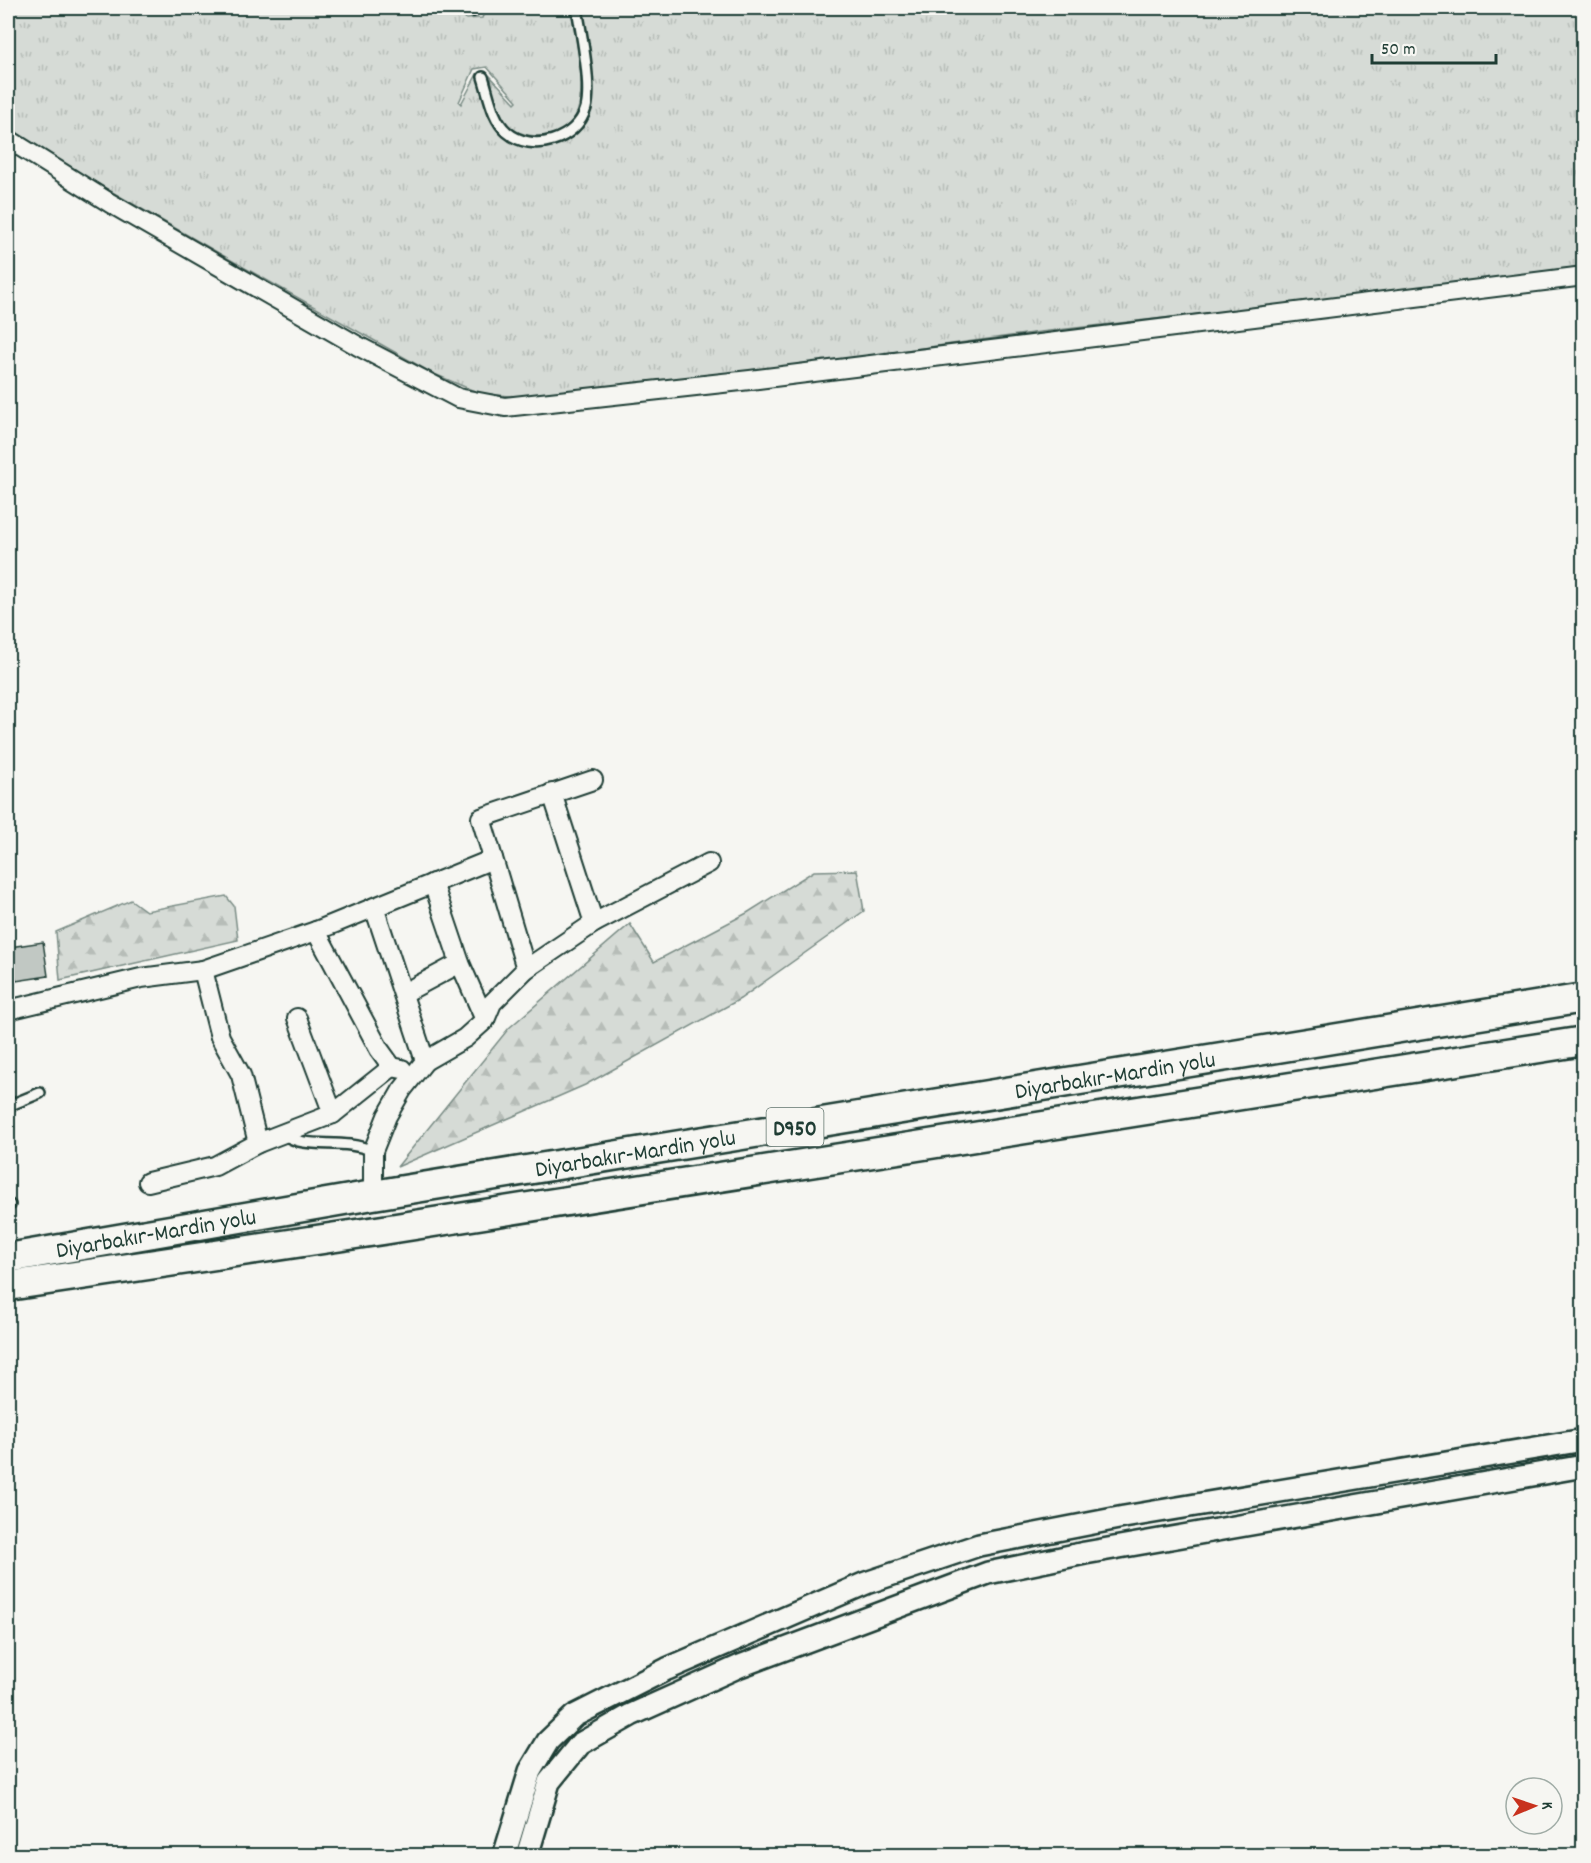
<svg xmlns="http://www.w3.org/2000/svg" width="1591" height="1863" font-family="Dekko,sans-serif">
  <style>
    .grass { fill: url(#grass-tufts); stroke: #7a8c85; stroke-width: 1.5 }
    .forest { fill: url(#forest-firs); stroke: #7a8c85; stroke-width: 1.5 }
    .building { fill: #c1c8c3; stroke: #1f3d34; stroke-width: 1.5 }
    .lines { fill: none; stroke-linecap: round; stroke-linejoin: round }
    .service-casing { stroke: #1f3d34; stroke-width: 14 }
    .minor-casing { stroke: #1f3d34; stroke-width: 22 }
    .tertiary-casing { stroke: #1f3d34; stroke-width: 26 }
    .trunk-casing { stroke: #1f3d34; stroke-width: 33 }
    .service { stroke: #f6f6f2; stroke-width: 9 }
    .minor { stroke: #f6f6f2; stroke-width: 18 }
    .tertiary { stroke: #f6f6f2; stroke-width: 21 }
    .trunk { stroke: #f6f6f2; stroke-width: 28 }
    .labels { text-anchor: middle; stroke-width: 4.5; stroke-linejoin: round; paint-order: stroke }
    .shield { fill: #f6f6f2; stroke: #60746d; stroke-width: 1.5 }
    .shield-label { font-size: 22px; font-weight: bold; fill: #1f3d34 }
    .street-label { font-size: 24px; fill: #1f3d34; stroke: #f6f6f2 }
  </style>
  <defs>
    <pattern id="grass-tufts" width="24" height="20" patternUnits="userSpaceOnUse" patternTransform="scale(1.5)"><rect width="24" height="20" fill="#d6dbd6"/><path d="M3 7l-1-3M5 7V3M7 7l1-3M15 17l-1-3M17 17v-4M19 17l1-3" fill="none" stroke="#b7bdb8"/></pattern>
    <pattern id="forest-firs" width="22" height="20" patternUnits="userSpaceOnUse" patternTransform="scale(1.5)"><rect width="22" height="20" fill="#d6dbd6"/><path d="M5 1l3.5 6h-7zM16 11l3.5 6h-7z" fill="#b7bdb8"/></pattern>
  </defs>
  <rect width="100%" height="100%" fill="#f6f6f2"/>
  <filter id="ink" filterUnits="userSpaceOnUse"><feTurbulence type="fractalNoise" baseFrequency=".0167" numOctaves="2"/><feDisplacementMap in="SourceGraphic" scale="12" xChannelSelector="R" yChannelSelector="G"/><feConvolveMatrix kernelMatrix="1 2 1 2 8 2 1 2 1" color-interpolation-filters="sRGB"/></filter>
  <g filter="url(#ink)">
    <path class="grass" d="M8,8h451l7,11 16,-1 4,-10h85c4,28 18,83 4,109 -13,25 -56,24 -72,4 -10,-13 -10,-30 -12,-44l24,26 2,-2 -30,-34 -13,2 -15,33 2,2 16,-30 12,43 9,12 45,17 17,-3 16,-10 11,-18 1,-62 -5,-45h1000v258l-242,32 -301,34 -353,48 -167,17 -41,-4 -47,-20 -210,-118 -183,-105 -31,-24z"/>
    <g class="forest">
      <path d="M857,870l7,41 -124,88 -155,86 -188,82 112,-139 121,-104 24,38 93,-49 67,-42z"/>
      <path d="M226,896l8,10 4,34 -178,40 -4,-48 75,-32 15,11z"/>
    </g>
    <path class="building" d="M43,942l5,34 -32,5 -6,-34z"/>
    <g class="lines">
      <defs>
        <g id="service">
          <path d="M472,8l1,3"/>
          <path d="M483,77c6,18 9,42 24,55 25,22 70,8 79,-24 6,-23 -5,-75 -9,-100"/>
          <path d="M8,1106l32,-13"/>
          <path d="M283,1134c24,17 59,3 90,17"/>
          <path d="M8,1204l2,1"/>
        </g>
        <g id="minor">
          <path d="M8,139l102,64 248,143 100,52 47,9 245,-27 834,-104"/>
          <path d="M552,793l42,130"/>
          <path d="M433,883l27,80 25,57"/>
          <path d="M374,907l51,154"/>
          <path d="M316,931l63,118 13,18 10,2"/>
          <path d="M526,969l-45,-151 112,-38"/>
          <path d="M203,970l17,67 21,38 17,68"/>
          <path d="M404,993l56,-30"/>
          <path d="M8,1010l133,-32 62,-8 113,-39 177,-72"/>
          <path d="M297,1018l36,96"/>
          <path d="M148,1182l67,-16 43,-23 75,-29 59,-47"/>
          <path d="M373,1195v-44l14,-35 15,-26 23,-29 40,-23 20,-18 7,-17 34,-34 68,-46 115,-60"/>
        </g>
        <g id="tertiary">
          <path d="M504,1856l26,-85 18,-30 26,-25 93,-47 199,-86 113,-38 145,-28 460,-77"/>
          <path d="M527,1856l22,-74 31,-38 51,-29 109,-49 248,-93 97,-20 499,-87"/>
        </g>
        <g id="trunk">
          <path id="s1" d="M8,1258l365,-63 1211,-197"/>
          <path d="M8,1286l375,-56 1201,-189"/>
        </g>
      </defs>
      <use href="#service" class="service-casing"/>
      <use href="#minor" class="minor-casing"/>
      <use href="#tertiary" class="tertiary-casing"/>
      <use href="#trunk" class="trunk-casing"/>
      <use href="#service" class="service"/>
      <use href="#minor" class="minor"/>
      <use href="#tertiary" class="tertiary"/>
      <use href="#trunk" class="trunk"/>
    </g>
  </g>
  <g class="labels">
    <rect class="shield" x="766.5" y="1108" width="57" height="38" rx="4.5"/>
    <g class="shield-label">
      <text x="795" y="1135">D950</text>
    </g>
    <g class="street-label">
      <text dy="8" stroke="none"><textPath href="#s1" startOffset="1122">Diyarbakır-Mardin yolu</textPath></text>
      <text dy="8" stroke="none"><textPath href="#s1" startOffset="636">Diyarbakır-Mardin yolu</textPath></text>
      <text dy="8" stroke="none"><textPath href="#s1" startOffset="150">Diyarbakır-Mardin yolu</textPath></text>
    </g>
  </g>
  <rect width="1591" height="1863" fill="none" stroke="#f6f6f2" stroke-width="30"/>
  <rect x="15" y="15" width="1561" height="1833" fill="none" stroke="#1f3d34" stroke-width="2" filter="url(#ink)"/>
  <g transform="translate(1534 1806) rotate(88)"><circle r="28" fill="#f6f6f2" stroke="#a0aca6" stroke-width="1.5"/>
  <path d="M0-4.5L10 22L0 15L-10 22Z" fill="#c8321e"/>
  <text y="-9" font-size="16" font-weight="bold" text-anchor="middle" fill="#1f3d34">K</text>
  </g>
  <path d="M1372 54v9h124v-9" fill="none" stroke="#1f3d34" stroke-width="3"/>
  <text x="1381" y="54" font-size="18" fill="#1f3d34" stroke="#f6f6f2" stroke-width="4.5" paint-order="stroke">50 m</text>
</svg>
